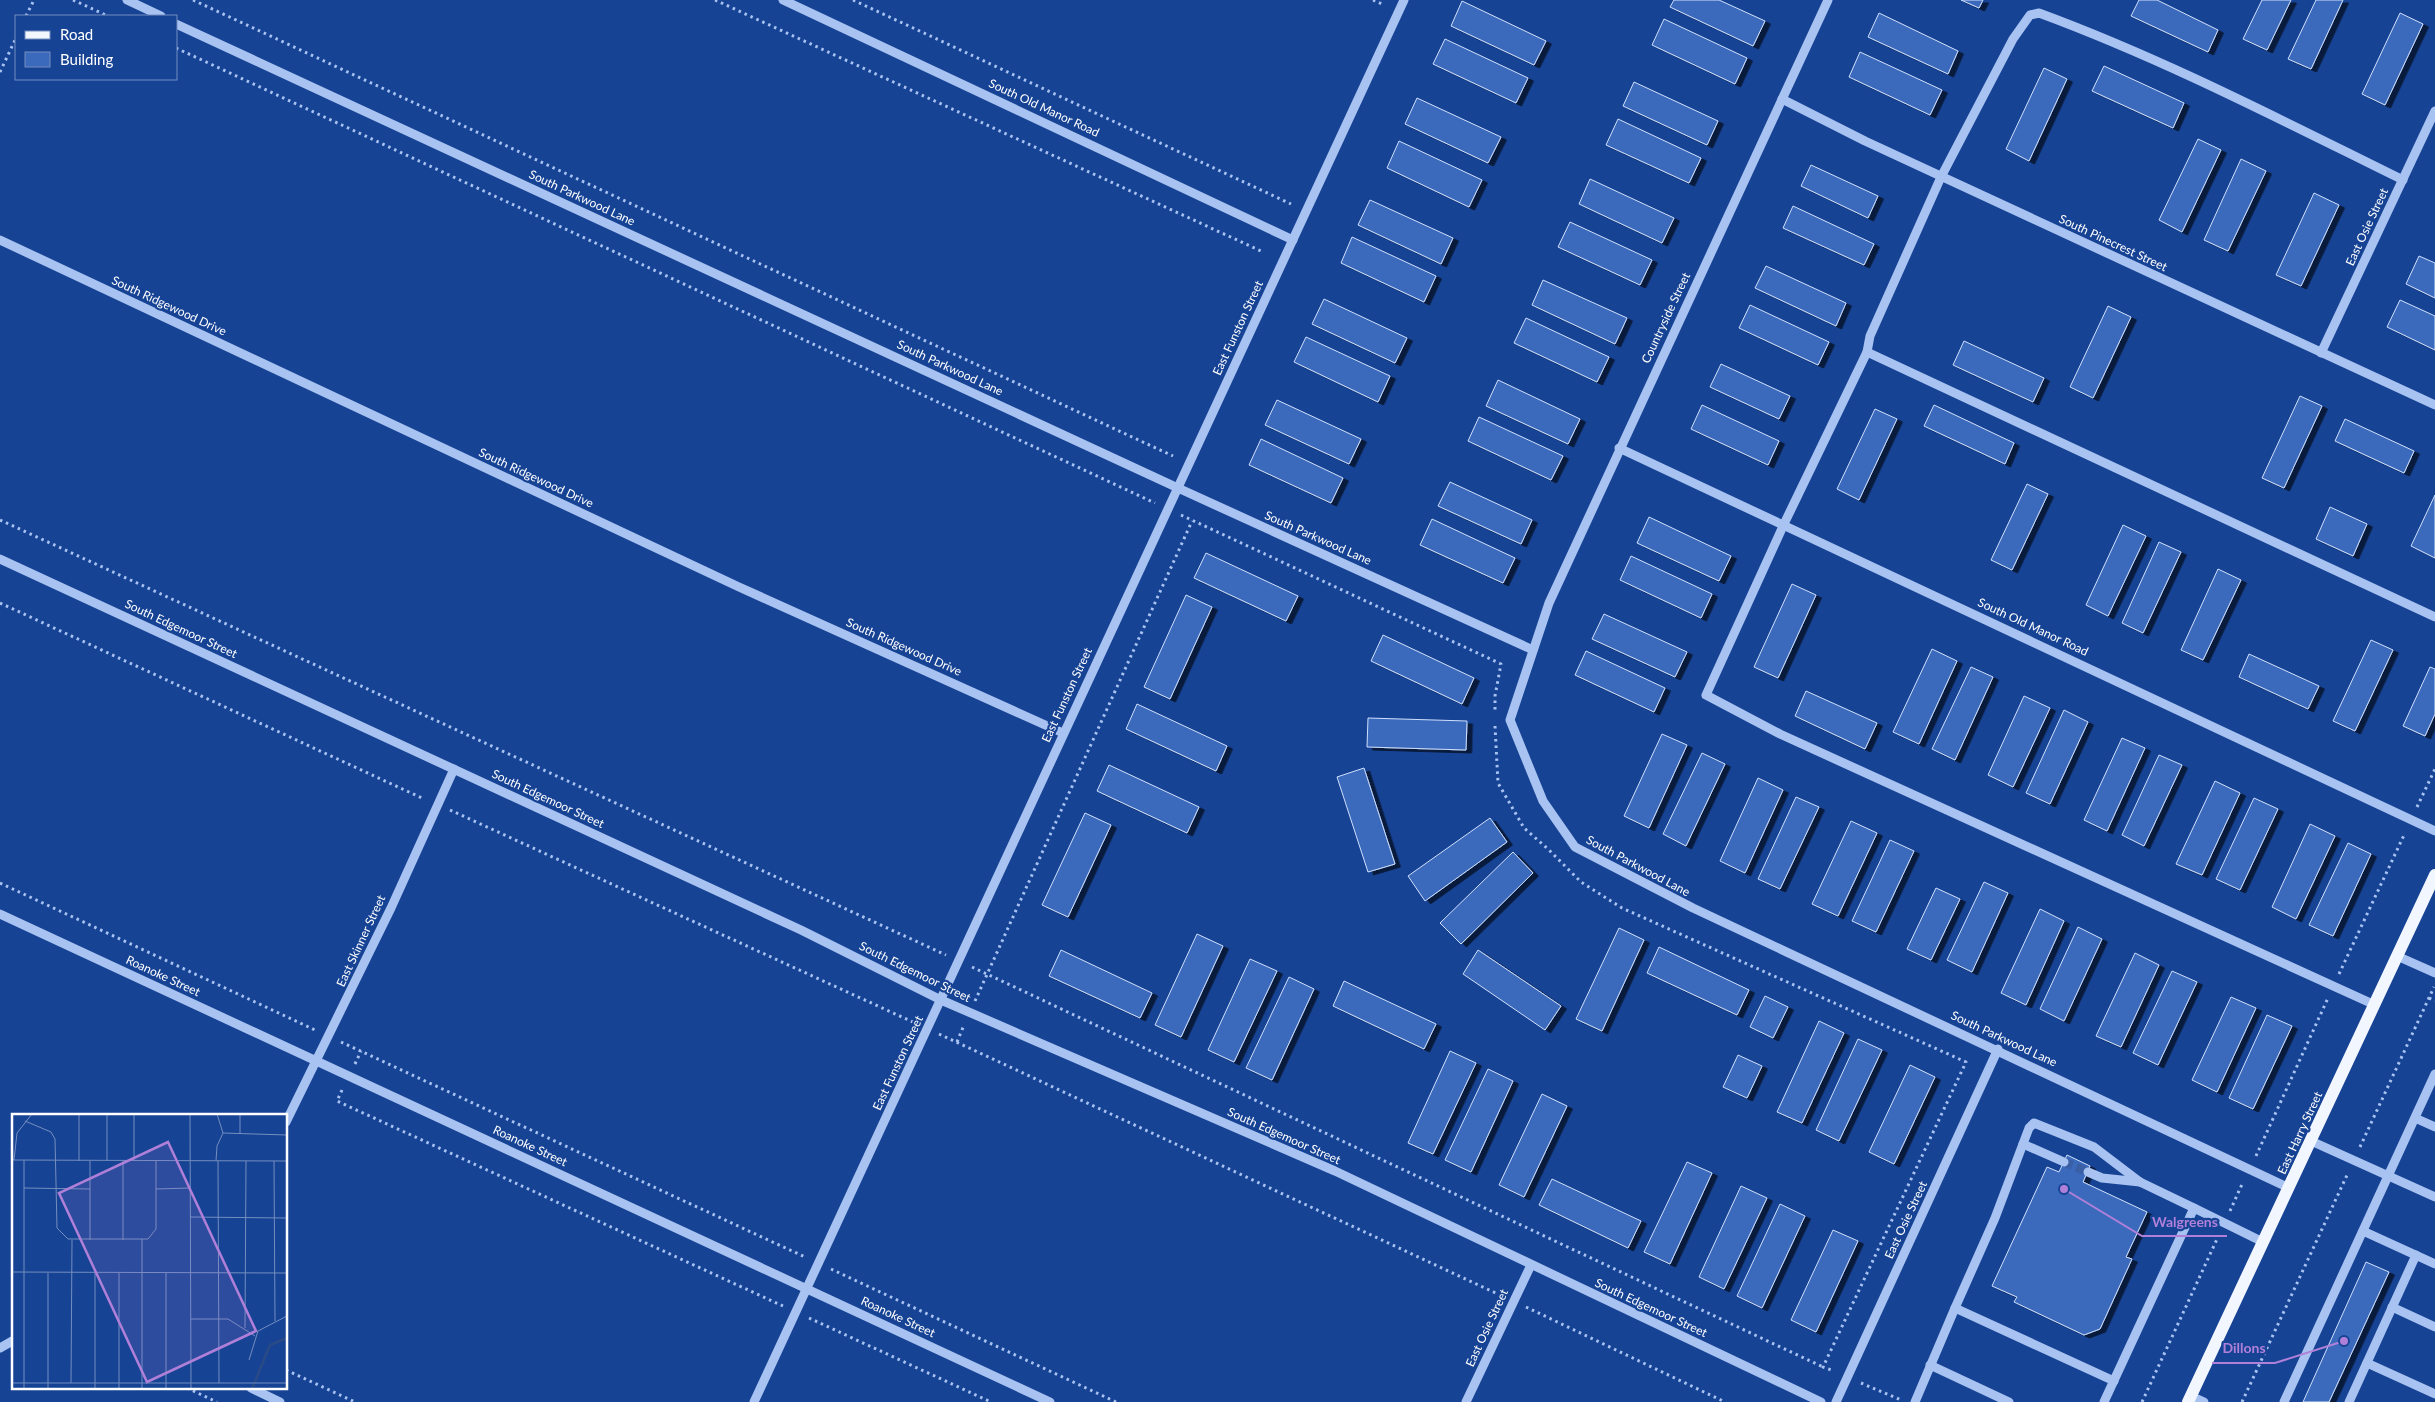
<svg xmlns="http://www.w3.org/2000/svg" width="2435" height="1402" font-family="Lato,sans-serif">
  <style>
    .building { fill: #3b6abc; stroke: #cfdffc; filter: url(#shadow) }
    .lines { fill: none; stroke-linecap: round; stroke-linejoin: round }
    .minor-tunnel { stroke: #3a5fa5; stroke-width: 9; stroke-dasharray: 9 4.5; stroke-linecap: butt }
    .path { stroke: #a8c3f1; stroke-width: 3; stroke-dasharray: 2.5 4; stroke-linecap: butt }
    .minor { stroke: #a8c3f1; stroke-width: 9 }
    .major { stroke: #f2f6ff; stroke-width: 12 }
    .labels { text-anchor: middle; stroke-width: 4.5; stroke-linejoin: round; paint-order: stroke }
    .street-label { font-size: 12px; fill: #fff; stroke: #174395 }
    .inset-river { fill: none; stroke: #294a87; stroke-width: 2.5 }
    .inset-road { fill: none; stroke: #748ebf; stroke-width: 1 }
    .view { fill: #b080d9; fill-opacity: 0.15; stroke: #b080d9; stroke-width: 2.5 }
    .inset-edge { fill: none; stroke: #fff; stroke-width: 2.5 }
    .leader { fill: none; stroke: #b080d9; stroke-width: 2 }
    .callout-dot { fill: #b080d9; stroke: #174395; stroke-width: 2 }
    .callout-label { font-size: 14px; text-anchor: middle; font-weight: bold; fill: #b080d9; stroke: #174395; stroke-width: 4.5; stroke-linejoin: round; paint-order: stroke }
  </style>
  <defs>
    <filter id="shadow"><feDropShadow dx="5.5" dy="3" stdDeviation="0" flood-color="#0009"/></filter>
  </defs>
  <rect width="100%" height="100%" fill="#174395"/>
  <g class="building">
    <path d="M1674,0h45l46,21 -12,25 -83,-39z"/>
    <path d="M1961,0h22l-4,8z"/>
    <path d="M2139,0h18l61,30 -10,22 -77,-36z"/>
    <path d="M2262,0h29l-24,50 -24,-11z"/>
    <path d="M2316,0h27l-32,69 -23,-10z"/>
    <path d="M1462,1l84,40 -12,24 -83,-39z"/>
    <path d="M1879,13l79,38 -10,23 -80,-37z"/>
    <path d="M2400,13l23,11 -38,81 -23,-11z"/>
    <path d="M1664,19l83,39 -12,26 -83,-39z"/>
    <path d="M1445,39l83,39 -12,25 -83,-39z"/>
    <path d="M1860,52l82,38 -12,25 -81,-38z"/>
    <path d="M2104,66l80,37 -11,25 -81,-37z"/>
    <path d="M2044,68l23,11 -38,82 -23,-12z"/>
    <path d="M1634,82l84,39 -11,24 -84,-39z"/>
    <path d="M1417,98l84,39 -13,26 -83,-39z"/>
    <path d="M1618,119l83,39 -12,25 -83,-38z"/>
    <path d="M2198,139l23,11 -39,82 -23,-12z"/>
    <path d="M1399,141l83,39 -13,27 -82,-39z"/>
    <path d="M2241,159l25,12 -38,80 -24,-11z"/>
    <path d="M1811,165l67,31 -10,22 -67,-32z"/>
    <path d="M1590,179l84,39 -12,25 -83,-39z"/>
    <path d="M2314,193l25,12 -38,81 -25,-11z"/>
    <path d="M1370,200l83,38 -12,26 -83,-39z"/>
    <path d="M1793,206l81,38 -10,21 -81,-37z"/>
    <path d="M1570,222l82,38 -12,25 -82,-38z"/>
    <path d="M1352,237l84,39 -12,26 -83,-39z"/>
    <path d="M2419,256l16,7v35l-29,-14z"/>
    <path d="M1766,266l80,37 -10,23 -81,-38z"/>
    <path d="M1543,280l84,38 -12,26 -83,-39z"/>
    <path d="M1324,299l83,39 -12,25 -83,-39z"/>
    <path d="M2400,300l35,16v34l-48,-23z"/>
    <path d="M1750,305l79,37 -11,23 -79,-37z"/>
    <path d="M2108,306l23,11 -38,81 -23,-11z"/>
    <path d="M1526,318l83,39 -12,25 -83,-39z"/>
    <path d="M1306,337l84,39 -12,26 -84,-40z"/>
    <path d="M1964,341l80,37 -11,24 -80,-37z"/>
    <path d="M1721,364l69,32 -11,23 -69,-32z"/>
    <path d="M1498,380l82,39 -12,25 -82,-38z"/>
    <path d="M2300,396l22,10 -38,82 -22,-10z"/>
    <path d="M1277,400l84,39 -12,25 -84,-39z"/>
    <path d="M1702,405l77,36 -11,24 -77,-36z"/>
    <path d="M1934,405l80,38 -9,21 -81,-38z"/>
    <path d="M1875,409l22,10 -38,81 -22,-11z"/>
    <path d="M1479,417l84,39 -12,24 -83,-39z"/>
    <path d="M2345,419l69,32 -10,22 -69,-32z"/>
    <path d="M1261,439l82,39 -12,25 -82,-38z"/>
    <path d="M1450,482l82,38 -11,24 -83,-38z"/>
    <path d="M2027,484l21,10 -36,76 -21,-10z"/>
    <path d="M2435,495v63l-24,-12z"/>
    <path d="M2330,507l37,17 -14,32 -37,-17z"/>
    <path d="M1649,517l82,39 -12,25 -82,-38z"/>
    <path d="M1432,519l83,39 -12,25 -83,-38z"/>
    <path d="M2123,525l23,11 -38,80 -22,-11z"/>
    <path d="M2159,542l22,10 -38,81 -21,-10z"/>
    <path d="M1206,553l92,43 -12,25 -92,-43z"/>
    <path d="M1631,556l81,38 -11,24 -81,-38z"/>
    <path d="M2218,569l23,11 -38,80 -22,-10z"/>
    <path d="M1792,584l24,11 -38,83 -24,-11z"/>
    <path d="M1186,595l26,12 -42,92 -26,-12z"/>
    <path d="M1604,614l83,38 -12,25 -83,-38z"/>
    <path d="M1383,635l91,43 -12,26 -91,-43z"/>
    <path d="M2371,640l22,10 -38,81 -22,-10z"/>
    <path d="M1932,649l25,12 -38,83 -26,-12z"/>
    <path d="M1586,651l79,37 -11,24 -79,-37z"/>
    <path d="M2249,654l70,32 -11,23 -69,-32z"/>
    <path d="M1971,667l22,10 -38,83 -23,-11z"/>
    <path d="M2430,667l5,2v45l-10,22 -22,-10z"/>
    <path d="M1806,691l71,32 -12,26 -70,-33z"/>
    <path d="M2024,696l26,12 -37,79 -25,-12z"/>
    <path d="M1137,704l90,42 -11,25 -90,-42z"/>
    <path d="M2064,710l24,12 -38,82 -24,-11z"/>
    <path d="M1368,718l99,3 -1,29 -99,-3z"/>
    <path d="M1662,734l25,11 -38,83 -25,-12z"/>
    <path d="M2122,738l23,10 -38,83 -23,-11z"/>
    <path d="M1702,753l23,11 -39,82 -23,-12z"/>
    <path d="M2159,755l23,10 -38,81 -22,-11z"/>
    <path d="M1109,765l90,42 -12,26 -90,-42z"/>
    <path d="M1364,768l31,96 -27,8 -31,-95z"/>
    <path d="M1758,778l25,12 -38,83 -25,-12z"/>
    <path d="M2215,781l25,12 -38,82 -26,-11z"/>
    <path d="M1796,797l23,10 -39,82 -22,-10z"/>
    <path d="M2254,798l24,11 -38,81 -24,-11z"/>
    <path d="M1085,813l26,12 -43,92 -26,-12z"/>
    <path d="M1490,818l17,24 -82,59 -17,-25z"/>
    <path d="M1851,821l26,12 -39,83 -26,-12z"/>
    <path d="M2310,824l25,12 -39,83 -24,-12z"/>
    <path d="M1890,840l24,11 -38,81 -24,-11z"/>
    <path d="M2348,843l23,11 -38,82 -24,-11z"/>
    <path d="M1513,852l20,21 -72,71 -21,-21z"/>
    <path d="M1984,882l24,11 -36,79 -25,-12z"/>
    <path d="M1936,888l24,11 -29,61 -24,-11z"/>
    <path d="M2040,909l24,12 -38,84 -25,-12z"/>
    <path d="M2078,927l24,12 -38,82 -24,-12z"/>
    <path d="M1619,928l25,12 -42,91 -26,-12z"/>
    <path d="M1197,934l26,12 -42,91 -26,-12z"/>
    <path d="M1659,947l90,43 -12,25 -90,-42z"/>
    <path d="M1061,950l91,43 -12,25 -91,-42z"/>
    <path d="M1478,950l83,56 -16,24 -82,-56z"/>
    <path d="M2135,953l24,12 -38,82 -25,-11z"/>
    <path d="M1250,959l27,12 -43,91 -26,-12z"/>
    <path d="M2172,971l25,11 -39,83 -25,-12z"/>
    <path d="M1289,977l25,12 -42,91 -26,-12z"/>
    <path d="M1344,981l92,43 -12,25 -91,-43z"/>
    <path d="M1765,996l23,11 -15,31 -23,-11z"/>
    <path d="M2231,997l25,11 -39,84 -25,-12z"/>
    <path d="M2267,1015l25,11 -39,83 -24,-11z"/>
    <path d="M1819,1021l25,12 -42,90 -25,-11z"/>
    <path d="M1858,1039l24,11 -43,91 -23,-11z"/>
    <path d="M1450,1051l26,12 -43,91 -25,-11z"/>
    <path d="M1738,1055l24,11 -15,32 -24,-11z"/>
    <path d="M1910,1065l25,12 -41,87 -25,-12z"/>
    <path d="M1488,1069l25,12 -42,91 -26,-12z"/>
    <path d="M1542,1094l25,12 -43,91 -25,-12z"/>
    <path d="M2067,1155l23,11 -7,16 64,30 -21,45 6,2 -32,70 -16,6 -70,-33 3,-5 -25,-11 55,-119 12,5z"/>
    <path d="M1687,1162l25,11 -42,91 -26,-12z"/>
    <path d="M1552,1179l89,42 -13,27 -89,-43z"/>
    <path d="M1741,1186l26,12 -43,91 -25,-12z"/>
    <path d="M1780,1204l25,12 -43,92 -25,-12z"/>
    <path d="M1833,1230l25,11 -42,91 -25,-12z"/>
    <path d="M2366,1262l23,10 -60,130h-26z"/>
  </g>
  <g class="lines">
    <path class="minor-tunnel" d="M2064,1162l24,10"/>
    <g class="path">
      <path d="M73,0l35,16"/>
      <path d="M193,0l980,456"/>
      <path d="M715,0l546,251"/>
      <path d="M853,0l438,204"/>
      <path d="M1373,0l11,5"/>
      <path d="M26,16l8,-16"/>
      <path d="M176,48l979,455"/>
      <path d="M0,72l16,-34"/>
      <path d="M1181,515l320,149 -6,32v16"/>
      <path d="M0,520l946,435"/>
      <path d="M0,603l424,196"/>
      <path d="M1495,726l3,57 26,45 24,21 33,33 41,26 344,154 -143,305 11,4"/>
      <path d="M2417,807l18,-38"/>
      <path d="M450,810l465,213"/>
      <path d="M0,883l315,147"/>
      <path d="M972,967l851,400"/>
      <path d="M2339,974l66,-141"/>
      <path d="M2429,998l6,3"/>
      <path d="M975,1001l217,-480"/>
      <path d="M939,1034l561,261"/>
      <path d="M341,1042l464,215"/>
      <path d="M957,1042l7,-17"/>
      <path d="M355,1064l6,-13"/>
      <path d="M342,1090l-5,11 446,205"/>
      <path d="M2360,1147l74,-160"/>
      <path d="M2256,1156l72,-158"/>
      <path d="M2230,1211l13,-29"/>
      <path d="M831,1269l285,133"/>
      <path d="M1526,1307l199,95"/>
      <path d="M809,1318l182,84"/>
      <path d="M286,1370l69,32"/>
      <path d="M1861,1383l40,17"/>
      <path d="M187,1388l30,14"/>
      <path d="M2142,1402l76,-165"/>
      <path d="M2242,1402l106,-229"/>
    </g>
    <g class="minor">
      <path d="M127,0l34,16"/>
      <path d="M783,0l510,240"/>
      <path d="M1828,0l-279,603 -39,117 33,81 32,46 118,61 596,280"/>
      <path d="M176,24l1002,464 355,162"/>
      <path d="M1782,99l83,42 570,264"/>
      <path d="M0,240l739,347 324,146"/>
      <path d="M1867,352l568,265"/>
      <path d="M2321,353l114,-242"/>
      <path d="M1619,448l816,383"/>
      <path d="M0,559l801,371 140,70 394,171 486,231"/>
      <path d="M0,914l1050,488"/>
      <path d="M2397,956l38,17"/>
      <path d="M2375,1005l-595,-271 -74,-39 78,-171 83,-172 3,-16 71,-159 72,-138 17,-24 9,-2c125,46 244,108 364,167"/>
      <path d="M2415,1118l20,9"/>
      <path d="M286,1122l105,-214 63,-139"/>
      <path d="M2311,1141l124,56"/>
      <path d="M2023,1144l41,18"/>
      <path d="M2088,1172l14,6 38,4"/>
      <path d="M2363,1231l72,33"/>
      <path d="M2392,1307l43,20"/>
      <path d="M1955,1308l40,-90 34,-90 5,-5 60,24 46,35 54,26"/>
      <path d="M0,1348l14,-8"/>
      <path d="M2367,1363l68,31"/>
      <path d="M1930,1365l79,37"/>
      <path d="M251,1388l29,14"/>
      <path d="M2191,1396l13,6"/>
      <path d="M754,1402l650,-1402"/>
      <path d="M1466,1402l65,-137"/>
      <path d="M1836,1402l162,-353"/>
      <path d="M1915,1402l40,-94 159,73"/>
      <path d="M2104,1402l90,-194 69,34"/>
      <path d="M2284,1402l151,-328"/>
      <path d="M2349,1402l67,-147"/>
    </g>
    <path class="major" d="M2188,1402l247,-527"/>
  </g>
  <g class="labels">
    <g class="street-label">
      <text transform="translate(1044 108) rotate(25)" y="4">South Old Manor Road</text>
      <text transform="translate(582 198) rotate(25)" y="4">South Parkwood Lane</text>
      <text transform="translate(2367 227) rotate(-65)" y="4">East Osie Street</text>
      <text transform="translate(2113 243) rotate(25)" y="4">South Pinecrest Street</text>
      <text transform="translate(169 306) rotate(25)" y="4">South Ridgewood Drive</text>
      <text transform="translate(1666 318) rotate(-65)" y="4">Countryside Street</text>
      <text transform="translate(1238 328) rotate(-65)" y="4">East Funston Street</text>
      <text transform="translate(950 368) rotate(25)" y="4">South Parkwood Lane</text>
      <text transform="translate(536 478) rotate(25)" y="4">South Ridgewood Drive</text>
      <text transform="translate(1318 538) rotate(24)" y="4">South Parkwood Lane</text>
      <text transform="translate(2033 627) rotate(25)" y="4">South Old Manor Road</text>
      <text transform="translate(181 629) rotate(25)" y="4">South Edgemoor Street</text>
      <text transform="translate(904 647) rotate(24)" y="4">South Ridgewood Drive</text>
      <text transform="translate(1067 695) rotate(-65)" y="4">East Funston Street</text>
      <text transform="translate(548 799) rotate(25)" y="4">South Edgemoor Street</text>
      <text transform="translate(1638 866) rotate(28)" y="4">South Parkwood Lane</text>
      <text transform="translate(361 941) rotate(-65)" y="4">East Skinner Street</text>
      <text transform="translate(915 972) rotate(26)" y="4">South Edgemoor Street</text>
      <text transform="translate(163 976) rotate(25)" y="4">Roanoke Street</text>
      <text transform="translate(2004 1039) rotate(25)" y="4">South Parkwood Lane</text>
      <text transform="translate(898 1063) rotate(-65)" y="4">East Funston Street</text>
      <text transform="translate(2300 1133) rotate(-65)" y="4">East Harry Street</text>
      <text transform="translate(1284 1136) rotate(24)" y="4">South Edgemoor Street</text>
      <text transform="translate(530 1146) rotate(25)" y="4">Roanoke Street</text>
      <text transform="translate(1906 1220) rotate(-65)" y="4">East Osie Street</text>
      <text transform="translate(1651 1308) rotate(25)" y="4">South Edgemoor Street</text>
      <text transform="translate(898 1317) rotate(25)" y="4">Roanoke Street</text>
      <text transform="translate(1487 1328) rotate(-65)" y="4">East Osie Street</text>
    </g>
  </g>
  <g transform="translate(12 1114)">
    <rect width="275" height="275" fill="#174395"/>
    <path class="inset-river" d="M240,275l18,-44 17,-7"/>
    <path class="inset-road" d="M67,0v47M122,0v47M178,0l1,275M205,0l6,19M228,0v20M13,7l26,11 4,7 2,89 11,11h80l8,-10v-68M211,19l64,2M0,46l275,1M2,46l3,-27 15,-19M12,46v229M78,47v79M95,47v-47M204,47l1,-15 6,-13M206,47l1,222M262,47l1,160M12,74l66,1M144,75l34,-1M178,103l97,1M130,125v150M111,126v-79M0,158l275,1M36,159v116M154,159v116M179,205h37l27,17M233,214l1,-167M237,246l9,-29 29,-15M0,269h275M59,269l1,-143M83,275v-116M107,275v-116"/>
    <path class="view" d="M156,28l88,189 -109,51 -88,-189z"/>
    <rect width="275" height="275" class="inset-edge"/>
  </g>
  <path class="leader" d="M2064 1189L2142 1236H2227M2344 1341L2275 1363H2212"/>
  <g class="callout-dot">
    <circle cx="2064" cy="1189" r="5"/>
    <circle cx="2344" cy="1341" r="5"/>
  </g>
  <g class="callout-label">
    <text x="2185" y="1227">Walgreens</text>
    <text x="2244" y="1353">Dillons</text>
  </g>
  <rect x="15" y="15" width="162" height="65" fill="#174395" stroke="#748ebf"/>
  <rect x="25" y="31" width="25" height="8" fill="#f2f6ff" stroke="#748ebf"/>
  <text x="60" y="40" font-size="15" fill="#ffffff">Road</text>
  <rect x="25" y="52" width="25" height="15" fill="#3b6abc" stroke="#748ebf"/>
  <text x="60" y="65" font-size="15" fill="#ffffff">Building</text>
</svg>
